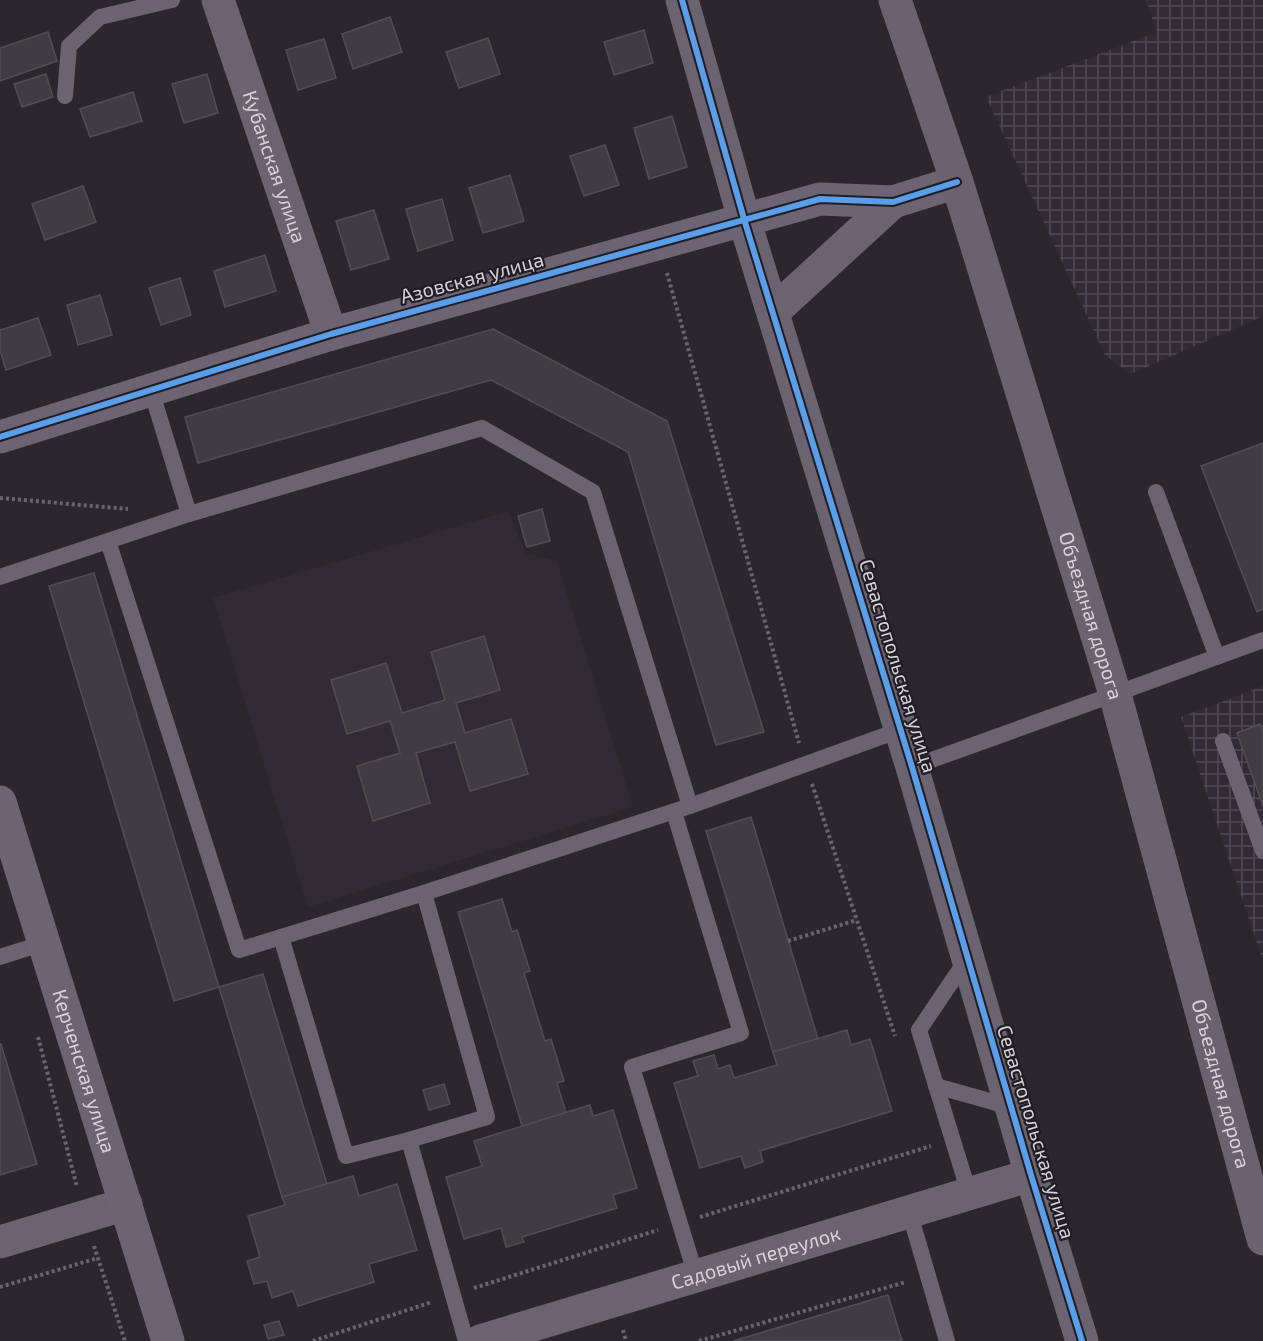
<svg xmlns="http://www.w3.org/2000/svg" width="1263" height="1341" font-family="'Exo 2',sans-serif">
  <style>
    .built { fill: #312b36 }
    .industrial { fill: url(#industrial-grid) }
    .building { fill: #3f3d41; stroke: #504e51; stroke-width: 1.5 }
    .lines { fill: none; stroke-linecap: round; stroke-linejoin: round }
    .path { stroke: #6b646f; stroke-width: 4; stroke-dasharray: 3 3; stroke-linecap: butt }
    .lane { stroke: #6b6370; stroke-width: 16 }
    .street { stroke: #6b6370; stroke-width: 33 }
    .secondary { stroke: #6d6473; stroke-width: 33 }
    .primary { stroke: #6a636f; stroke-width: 33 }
    .cycleway-casing { stroke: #211d24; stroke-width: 10 }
    .cycleway { stroke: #5a9eea; stroke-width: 6 }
    .labels { text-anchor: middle; stroke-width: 4.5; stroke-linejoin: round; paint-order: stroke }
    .street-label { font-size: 20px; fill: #d5d3d7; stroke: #211d24 }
  </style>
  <defs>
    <pattern id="industrial-grid" width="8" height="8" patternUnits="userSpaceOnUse" patternTransform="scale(1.5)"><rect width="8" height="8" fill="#312b36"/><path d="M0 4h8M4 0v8" fill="none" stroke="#4e4952"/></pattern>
  </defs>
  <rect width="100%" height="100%" fill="#2a282c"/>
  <path class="built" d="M509,511l16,42 32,8 76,246 -325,100 -95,-309z"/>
  <g class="industrial">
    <path d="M1146,0h117v316l-132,58 -26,-19 -119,-258 171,-65z"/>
    <path d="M1263,686v275l-82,-244z"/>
  </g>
  <g class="building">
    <path d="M390,17l12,35 -49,17 -11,-35z"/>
    <path d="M644,30l9,33 -39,12 -10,-33z"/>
    <path d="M48,32l9,29 -57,20v-33z"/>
    <path d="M488,38l12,36 -41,14 -13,-36z"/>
    <path d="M324,39l12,39 -38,12 -12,-40z"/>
    <path d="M46,74l7,23 -31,10 -8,-23z"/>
    <path d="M207,74l11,39 -34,10 -12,-39z"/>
    <path d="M133,92l9,29 -52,16 -10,-28z"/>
    <path d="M672,116l15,51 -38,12 -15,-51z"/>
    <path d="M605,145l14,40 -35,11 -14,-40z"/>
    <path d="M510,175l14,46 -41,12 -14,-45z"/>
    <path d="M83,186l13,36 -51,18 -13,-36z"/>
    <path d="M442,199l11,41 -35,11 -12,-42z"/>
    <path d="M374,210l15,49 -38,11 -15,-49z"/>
    <path d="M265,255l11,36 -51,16 -11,-36z"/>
    <path d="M180,278l11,37 -30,10 -12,-37z"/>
    <path d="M100,295l12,40 -34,10 -11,-40z"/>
    <path d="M38,318l13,37 -45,15 -6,-20v-20z"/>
    <path d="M493,329l174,92 97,311 -48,13 -88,-293 -137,-72 -293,83 -13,-46z"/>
    <path d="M1263,443v166l-6,3 -56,-146z"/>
    <path d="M542,509l8,32 -23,6 -9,-31z"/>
    <path d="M94,573l125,414 -45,14 -125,-415z"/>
    <path d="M484,636l16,54 -44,13 9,30 46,-14 17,55 -58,17 -15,-49 -39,11 14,50 -57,18 -16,-55 43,-13 -10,-32 -43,13 -16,-54 55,-17 16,50 43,-13 -14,-48z"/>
    <path d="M1260,724l3,7v75l-26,-73z"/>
    <path d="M751,817l67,222 -45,13 -67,-221z"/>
    <path d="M502,899l10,33 5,-2 13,41 -6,2 21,68 6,-2 13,42 -7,2 9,30 -44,13 -64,-214z"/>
    <path d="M263,974l64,210 -45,13 -63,-210z"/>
    <path d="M847,1030l4,15 19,-6 22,72 -132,40 3,11 -18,6 -4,-12 -41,12 -26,-85 24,-7 -5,-15 21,-6 4,14 12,-4 4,13 43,-13 -4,-13z"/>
    <path d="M0,1044h1l36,120 -37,11z"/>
    <path d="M444,1084l6,20 -21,6 -6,-20z"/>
    <path d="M590,1105l3,11 20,-6 24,78 -24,7 4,13 -95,29 2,5 -18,5 -5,-19 -37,11 -18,-62 36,-11 -8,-25z"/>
    <path d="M353,1176l6,20 38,-12 20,66 -48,14 5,18 -76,24 -5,-15 -21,7 -5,-17 -13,3 -7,-23 13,-4 -12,-41 37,-11 -3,-8z"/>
    <path d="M888,1295l14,46h-169z"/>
    <path d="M279,1321l5,14 -16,4 -4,-14z"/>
  </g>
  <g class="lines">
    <g class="path">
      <path d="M667,273l132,470"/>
      <path d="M0,498l128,11"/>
      <path d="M812,784l83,252"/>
      <path d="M788,941l69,-21"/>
      <path d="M38,1037l39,150"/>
      <path d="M700,1217l231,-71"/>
      <path d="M94,1246l31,95"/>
      <path d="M0,1287l98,-29"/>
      <path d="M474,1288l184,-58"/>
      <path d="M623,1330l3,11"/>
      <path d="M313,1341l119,-39"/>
      <path d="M699,1341l207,-59"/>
    </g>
    <g class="lane">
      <path d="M65,96l4,-50 31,-29 72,-17"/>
      <path d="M151,390l38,124"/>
      <path d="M1156,492l61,165"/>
      <path d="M108,541l131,409 185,-57 266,-87"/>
      <path d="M0,577l189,-63 293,-86 111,64 97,314 210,-76"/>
      <path d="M1223,741l40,110"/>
      <path d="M912,767l203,-73 148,-54"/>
      <path d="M674,812l67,221 -109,34 64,209"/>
      <path d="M281,937l65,219 63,-16 78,-23 -63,-224"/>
      <path d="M0,957l44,-14"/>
      <path d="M967,959l-48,71 50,163"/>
      <path d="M936,1086l75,21"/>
      <path d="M409,1140l57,201"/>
      <path d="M909,1211l38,130"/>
    </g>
    <g class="street">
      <path id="s1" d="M218,0l113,334"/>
      <path d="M682,0l62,219 168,548 119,408 51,166"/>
      <path d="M773,312l120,-110"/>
      <path d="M0,1242l126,-38"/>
      <path id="s2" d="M480,1341l551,-166"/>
    </g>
    <g class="secondary">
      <path d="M0,437l331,-103 489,-135 73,3 64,-20"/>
      <path id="s3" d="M0,802l168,539"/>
    </g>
    <path class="primary" id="s4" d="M895,0l62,182 158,512 148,545"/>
    <defs>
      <g id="cycleway">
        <path d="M682,0l62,219 168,548 119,408 51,166"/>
        <path d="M0,437l331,-103 489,-135 73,3 64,-20"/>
      </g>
    </defs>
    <use href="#cycleway" class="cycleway-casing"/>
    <use href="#cycleway" class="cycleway"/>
  </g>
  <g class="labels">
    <g class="street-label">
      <text dy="7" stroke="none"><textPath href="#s1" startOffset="176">Кубанская улица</textPath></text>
      <text transform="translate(472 278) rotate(-15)" y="7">Азовская улица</text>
      <text dy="7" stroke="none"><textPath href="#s4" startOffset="646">Объездная дорога</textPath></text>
      <text transform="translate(898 666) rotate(73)" y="7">Севастопольская улица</text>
      <text dy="7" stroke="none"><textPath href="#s3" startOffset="282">Керченская улица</textPath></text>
      <text dy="7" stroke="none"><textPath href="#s4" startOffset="1132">Объездная дорога</textPath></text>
      <text transform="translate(1036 1132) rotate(73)" y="7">Севастопольская улица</text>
      <text dy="7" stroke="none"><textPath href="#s2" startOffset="288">Садовый переулок</textPath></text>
    </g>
  </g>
</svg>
